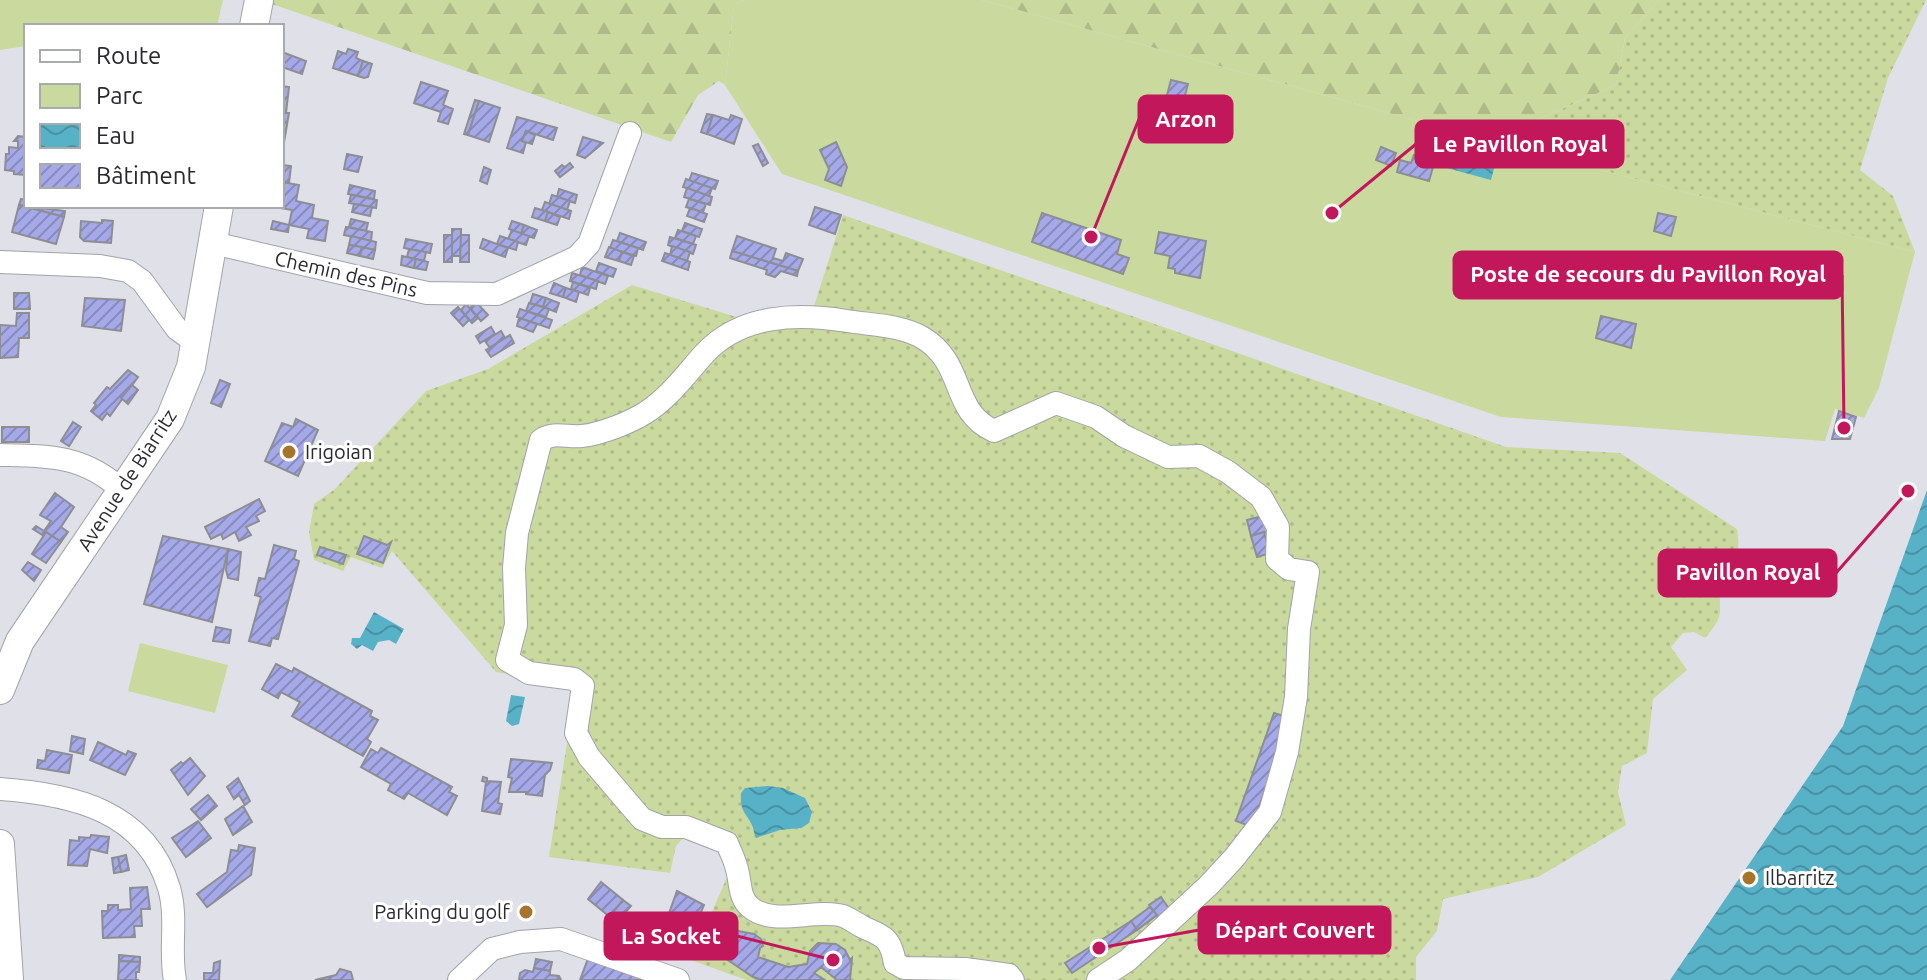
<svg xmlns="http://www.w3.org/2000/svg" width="1927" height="980" font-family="Ubuntu,sans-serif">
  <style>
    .grass { fill: url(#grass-dots) }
    .forest { fill: url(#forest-firs) }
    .park { fill: #cad99e }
    .water { fill: url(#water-waves) }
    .building { fill: url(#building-hatch); stroke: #8d8e94; stroke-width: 2 }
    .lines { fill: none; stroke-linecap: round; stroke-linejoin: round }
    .minor-casing { stroke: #a1a3a8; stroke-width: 24 }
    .major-casing { stroke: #a1a3a8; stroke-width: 30 }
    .minor { stroke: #fff; stroke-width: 22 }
    .major { stroke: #fff; stroke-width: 28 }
    .poi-dot { fill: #a7742b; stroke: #fff; stroke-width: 3 }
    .labels { text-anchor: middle; stroke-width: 6; stroke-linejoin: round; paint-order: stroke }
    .street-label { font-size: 20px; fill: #292a2c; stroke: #fff }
    .poi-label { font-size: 20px; fill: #292a2c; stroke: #fff; text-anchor: start }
    .leader { fill: none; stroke: #c2185b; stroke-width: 3 }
    .callout-dot { fill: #c2185b; stroke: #fff; stroke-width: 3 }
    .callout { fill: #c2185b; stroke: #c2185b; stroke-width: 3 }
    .callout-label { font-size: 22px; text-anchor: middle; font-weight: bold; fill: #fff }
  </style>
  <defs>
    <pattern id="grass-dots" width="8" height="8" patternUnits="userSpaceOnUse" patternTransform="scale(2)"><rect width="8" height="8" fill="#cad99e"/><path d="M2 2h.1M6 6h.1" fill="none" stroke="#aeba88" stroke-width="1.8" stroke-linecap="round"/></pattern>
    <pattern id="forest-firs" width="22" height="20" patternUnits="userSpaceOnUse" patternTransform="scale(2)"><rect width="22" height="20" fill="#cad99e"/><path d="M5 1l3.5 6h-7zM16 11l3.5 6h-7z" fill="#aeba88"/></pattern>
    <pattern id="water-waves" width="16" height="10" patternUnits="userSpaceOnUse" patternTransform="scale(2)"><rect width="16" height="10" fill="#58b2c7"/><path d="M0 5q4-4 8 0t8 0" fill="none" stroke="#4991a2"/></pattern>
    <pattern id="building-hatch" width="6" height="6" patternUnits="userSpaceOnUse" patternTransform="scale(2)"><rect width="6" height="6" fill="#a6a9e8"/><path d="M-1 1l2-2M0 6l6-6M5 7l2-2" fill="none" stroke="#878abc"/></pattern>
  </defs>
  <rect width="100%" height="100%" fill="#e0e1e8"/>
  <g class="grass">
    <path d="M1659,0h267l-38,78 -28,92 33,26 22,56 -426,-111 127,-56 9,-47z"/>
    <path d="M843,215l663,232 114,6 117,76c5,33 -5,28 -14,56 -9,28 7,25 -18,53l-11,-6 -11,1 -12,14 16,23 -34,29 -6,54 -25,13 -4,26 8,33 -88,52 -95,22 -6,32 -21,26v23h-670l-55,-20 37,-85 -9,-31 -34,-8 -9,10 -6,27 -121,-16 27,-171 -80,-14 -104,-121 -10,17 -31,-11 -8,14 -29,-11 -5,-28 5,-28 21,-15 91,-98 62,-22 144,-84 111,34 71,-13z"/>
  </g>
  <g class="forest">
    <path d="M270,0h474l-10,5 -9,80 -6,-4 -21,14 -27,47 -402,-139z"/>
    <path d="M982,0h677l-34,38 -9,47 -127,56z"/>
  </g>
  <g class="park">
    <path d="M0,0h223l-6,26h-191v20l-26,4z"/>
    <path d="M744,0h238l507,141 426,111 -36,136 -15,30 -29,-9 -10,32 -324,-24 -719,-243 -57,-89 9,-80z"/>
    <path d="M140,643l88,22 -13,48 -87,-22z"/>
  </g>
  <g class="water">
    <path d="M1453,145l44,12 -6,23 -44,-12z"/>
    <path d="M1927,490v490h-257l173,-254z"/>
    <path d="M374,612l30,17 -8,15 -7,-4 -11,2 -5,9 -11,-6 -5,4 -6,-5 1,-6h8z"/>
    <path d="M511,695l14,2 -6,27 -7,2 -6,-5z"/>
    <path d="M768,786l15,2 22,10 7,14 -3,11 -8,5 -21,2 -24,8c-2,-4 -2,-9 -4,-13 -7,-14 -12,-13 -11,-32l4,-5z"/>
  </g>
  <g class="building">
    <path d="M348,49l10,3 -2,6 7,3 -5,15 -25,-8 5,-17 8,3z"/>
    <path d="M282,52l24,9 -4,13 -20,-7z"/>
    <path d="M363,61l9,3 -4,13 -4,1 -6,-2z"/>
    <path d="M1171,80l17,4 -5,19 -17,-4z"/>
    <path d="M421,82l27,9 -5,14 10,4 -5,15 -10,-3 3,-9 -27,-9z"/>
    <path d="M282,86l7,1 -3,26h3l-7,41z"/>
    <path d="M475,100l4,1 -11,34 -4,-1z"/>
    <path d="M479,101l21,7 -11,34 -21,-7z"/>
    <path d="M707,114l6,1 -6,19 -6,-2z"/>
    <path d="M713,115l16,5 2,-5 11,4 -8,25 -27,-10z"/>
    <path d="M517,117l40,11 -4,12 -27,-9 -4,10 4,1 -3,11 -16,-5z"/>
    <path d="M526,131l9,4 -3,9 -10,-3z"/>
    <path d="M18,136l8,1v38l-12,-1v-3l-9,-1 1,-16h3v-7l9,1v-7h-4z"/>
    <path d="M583,137l20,6 -18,15 -8,-3z"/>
    <path d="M836,142l11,25 -6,19 -16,-6 4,-11 -9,-19z"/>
    <path d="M758,144l10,19 -5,3 -10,-20z"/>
    <path d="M1381,147l15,6 -5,13 -15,-6z"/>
    <path d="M347,154l15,3 -4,15 -14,-3z"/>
    <path d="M1414,155l21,5 -6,21 -32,-9 3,-12 11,3z"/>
    <path d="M570,163l3,4 -13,10 -5,-6 7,-6 3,2z"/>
    <path d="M283,165l8,1 -2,17 -7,-1z"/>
    <path d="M484,167l7,3 -4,14 -7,-3z"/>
    <path d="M692,173l26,8 -3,8 -26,-8z"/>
    <path d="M686,179l26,9 -3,8 -26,-9z"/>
    <path d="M282,182l17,3 -3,16 18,4 -2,13 16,3 -3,20 -18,-3 2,-9 -20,-4 3,-15 -17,-3 7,-1z"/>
    <path d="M350,185l25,6 -1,8 -26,-5z"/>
    <path d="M687,188l25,9 -2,8 -26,-8z"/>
    <path d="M559,189l18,6 -2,8 -18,-6z"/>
    <path d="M351,195l26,5 -1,8 -27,-5z"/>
    <path d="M552,195l18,6 -3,9 -18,-6z"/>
    <path d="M21,199l5,1v6l39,5 -1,6 -45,-12z"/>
    <path d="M689,199l17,5 -3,8 -17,-5z"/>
    <path d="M545,202l26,9 -2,8 -27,-9z"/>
    <path d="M354,204l18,3 -2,9 -18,-4z"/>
    <path d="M19,205l45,12 -8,27 -44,-12z"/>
    <path d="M815,207l26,8 -6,19 -26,-9z"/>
    <path d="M535,208l13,4 -3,9 -13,-4z"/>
    <path d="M690,208l17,6 -3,8 -17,-6z"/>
    <path d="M548,212l12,5 -3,8 -12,-4z"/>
    <path d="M1042,213l79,27 -4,14 12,4 -6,16 -91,-32z"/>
    <path d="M1658,213l18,4 -5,19 -17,-5z"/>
    <path d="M351,219l17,4 -2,8 -17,-4z"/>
    <path d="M102,220l11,1 -2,22 -27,-2 -4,-4 1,-16 21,2z"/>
    <path d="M273,221l16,4 -1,7 -17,-3z"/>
    <path d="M512,221l12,4 -3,9 -12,-5z"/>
    <path d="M685,223l17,6 -3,8 -17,-6z"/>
    <path d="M524,225l13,5 -3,8 -13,-4z"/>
    <path d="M346,227l26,5 -1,9 -27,-6z"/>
    <rect x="452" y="229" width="9" height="27"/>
    <path d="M512,230l17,6 -3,9 -18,-6z"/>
    <path d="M678,230l18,6 -3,8 -18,-6z"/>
    <path d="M1159,232l47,9 -6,37 -25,-5v-4l-7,-1 2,-12 -15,-3z"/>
    <path d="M620,233l26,9 -3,8 -26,-9z"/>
    <rect x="444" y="235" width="8" height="27"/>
    <path d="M461,235h8v27h-9z"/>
    <path d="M351,236l25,6 -1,8 -26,-5z"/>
    <path d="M500,236l18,6 -2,8 -19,-6z"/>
    <path d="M737,236l39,13 -3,9 10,3 3,-8 17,6 -5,12 -66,-20z"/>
    <path d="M670,237l26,8 -3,9 -25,-9z"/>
    <path d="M406,239l26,5 -2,9 -26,-5z"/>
    <path d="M483,239l25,9 -3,9 -25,-9z"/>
    <path d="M613,240l25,8 -2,8 -26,-8z"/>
    <path d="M349,245l13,2 -2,9 -13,-3z"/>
    <path d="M672,246l18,6 -3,9 -17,-6z"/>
    <path d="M362,247l13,3 -2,9 -13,-3z"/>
    <path d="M609,247l13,5 -3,9 -14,-4z"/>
    <path d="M409,249l17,3 -2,9 -17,-4z"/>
    <path d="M732,251l66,20 -1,5 -16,-5 -6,6 -9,-3 1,-4 -37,-12z"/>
    <path d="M622,252l12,4 -3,9 -12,-4z"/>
    <path d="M665,253l25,9 -2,8 -26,-9z"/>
    <path d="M402,256l14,3 -2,9 -13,-3z"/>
    <path d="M416,259l12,3 -2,8 -12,-2z"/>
    <path d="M599,263l17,6 -3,8 -17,-6z"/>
    <path d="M582,267l26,9 -3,8 -25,-9z"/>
    <path d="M572,273l26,8 -2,8 -26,-8z"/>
    <path d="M573,282l17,6 -2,7 -17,-6z"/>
    <path d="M554,283l12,5 -3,9 -13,-4z"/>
    <path d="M566,288l13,4 -3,10 -13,-5z"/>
    <path d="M14,293h15l1,16h-16z"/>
    <path d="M533,294l13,4 -3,9 -13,-4z"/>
    <path d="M85,298l40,2 -4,31 -39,-5z"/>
    <path d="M546,298l13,5 -3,9 -13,-5z"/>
    <path d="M476,302l12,13 -7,6 -11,-13z"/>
    <path d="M529,303l20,6 -3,8 -20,-6z"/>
    <path d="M466,304l12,14 -6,5 -11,-13z"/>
    <path d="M458,307l11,13 -6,6 -12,-13z"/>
    <path d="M520,309l32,11 -3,8 -32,-11z"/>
    <path d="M17,313h12v25h-10l-1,19 -18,1v-33l16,1z"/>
    <path d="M1601,316l35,8 -5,24 -35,-10z"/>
    <path d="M519,318l18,6 -4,8 -16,-6z"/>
    <path d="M491,327l4,7 -15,9 -4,-7z"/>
    <path d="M501,331l4,7 -15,10 -5,-7z"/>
    <path d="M510,335l4,8 -23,14 -5,-7z"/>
    <path d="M128,370l10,7 -28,39 -3,-3 -5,7 -11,-9 5,-6 -2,-2 13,-16 3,2z"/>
    <path d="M220,380l10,4 -9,23 -10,-4z"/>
    <path d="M132,385l6,5 -10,14 -7,-6z"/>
    <path d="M1839,411l17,6 -6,22h-18z"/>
    <path d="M296,419l22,11 -20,46 -33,-15 17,-38 11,4z"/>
    <path d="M73,422l8,5 -12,19 -8,-5z"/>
    <rect x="2" y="427" width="27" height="15"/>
    <path d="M55,493l19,14 -13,20 7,5 -7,10 -15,-10 -2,4 -11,-7 3,-3 8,5 7,-10 -11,-6z"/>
    <path d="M259,499l6,12 -9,5 3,5 -13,6 5,8 -12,6 -4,-9 -12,7 -2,-5 -10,5 -6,-12z"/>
    <path d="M1266,515l4,16 -19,5 -4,-16z"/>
    <path d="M46,532l15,10 -15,21 -14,-9z"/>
    <path d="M1264,532l6,21 -13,4 -6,-21z"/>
    <path d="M163,536l65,13 -16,73 -68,-18z"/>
    <path d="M364,536l23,9 4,-3 -8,21 -26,-9z"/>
    <path d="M274,545l22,6 -2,8 5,2 -21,78 -6,-1 -2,8 -21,-5 12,-44 -6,-2 4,-17 6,1z"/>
    <path d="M320,547l26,8 -3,9 -26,-9z"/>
    <path d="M228,549l13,3 -3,28 -10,-2 -2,-8z"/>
    <path d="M28,562l13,8 -7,11 -12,-11z"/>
    <path d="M216,627l15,3 -2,13 -16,-2z"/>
    <path d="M276,664l16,8 2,-4 78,43 -2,5 8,4 -11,19 4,3 -8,14 -71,-40 8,-14 -19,-10 -3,6 -16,-9z"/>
    <path d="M1274,713l16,5 -38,109 -16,-6z"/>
    <path d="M72,736l13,3 -2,15 -13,-3z"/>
    <path d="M98,742l28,13 2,-4 8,3 -11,21 -35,-15z"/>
    <path d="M381,748l71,39 -3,5 8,4 -10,19 -39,-22 -4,6 -16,-9 3,-6 -30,-17 10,-18 7,4z"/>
    <path d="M47,750l25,5 -3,18 -32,-5 1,-8 7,1z"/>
    <path d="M190,758l15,18 -17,19 -17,-25 10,-8 2,2z"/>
    <path d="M511,759l41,4 -2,7 -5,5 -3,21 -16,-2v-2h-17l3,-14 -4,-1z"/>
    <path d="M483,777l4,1v3l14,1 -3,21 4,1 -2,10 -18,-3 4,-29 -4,-1z"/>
    <path d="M238,778l12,23 -5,4 -6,-10 -5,4 -7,-12z"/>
    <path d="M208,795l9,11 -16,14 -10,-11z"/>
    <path d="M243,806l9,16 -19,13 -8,-16z"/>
    <path d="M198,821l13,17 -25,19 -14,-19z"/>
    <path d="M91,835l18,2 -2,16 -17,-4 -3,17 -19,-1 2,-25 9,1v-4l11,1z"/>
    <path d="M239,845l16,3 -4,27 -44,32 -10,-13 30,-22 4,-22 7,1z"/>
    <path d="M126,855l3,15 -8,2 -3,-15z"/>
    <path d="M118,857l3,15 -7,1 -2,-15z"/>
    <path d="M601,882l22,18 -13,17 -22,-18z"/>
    <path d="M147,887l3,22h-9l1,17h-8l1,11 -32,1 -1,-27h6v-6h10v5l13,-1 -1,-21z"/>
    <path d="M677,891l27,14 -7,17 -13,-5 -3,7 -14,-5z"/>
    <path d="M1161,897l11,16 -11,8 -12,-16z"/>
    <path d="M623,900l8,6 -12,14 -7,-6z"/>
    <path d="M1150,907l7,8 -20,15 -6,-9z"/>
    <path d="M1131,921l6,9 -65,43 -7,-10z"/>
    <path d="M738,931l16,3 7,5 2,7 -3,2 -2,9 30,10 19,-3 3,-13 8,-8 18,1 9,6 5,10 2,-2 -2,22h-13l-16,-13 -7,6 11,7h-63l-9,-3 -31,-21 7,-8 4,3 3,-4 -11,-9z"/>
    <path d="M119,955l21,2v5l-21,-1z"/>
    <path d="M589,956l65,24h-74z"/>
    <path d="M536,959l16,3 -2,9 -16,-3z"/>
    <path d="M119,961l21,1 -1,10h-3v8h3h-21z"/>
    <path d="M220,961l-1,19h-15v-7h9l1,-10z"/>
    <path d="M534,968l16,3v4l9,1 2,4h-42l1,-7 5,-3 8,2z"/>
    <path d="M340,969l11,3 2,8h-38l21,-5z"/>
  </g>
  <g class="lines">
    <defs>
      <g id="minor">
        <path d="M213,243l214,50 70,1 80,-37 12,-13 41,-111"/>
        <path d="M0,262l100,4 28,5 14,10 35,48 19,14"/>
        <path d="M0,455c50,1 83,0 122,35"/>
        <path d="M0,789c71,5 146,21 169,99 9,30 0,62 6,92"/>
        <path d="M459,980l33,-31 28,-7 41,-3 117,41"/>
        <path d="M1013,980l-4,-5 -44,-6 -61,-1 -9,-5c-4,-23 -9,-26 -30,-35 -7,-3 -14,-9 -22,-12 -27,-8 -70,11 -93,-9 -12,-10 -9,-27 -14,-41 -2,-8 -6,-15 -9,-23l-41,-16h-24l-20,-8 -53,-62 -13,-24 7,-47 -9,-7 -45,-6 -22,-13 9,-35 -2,-57 3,-35 24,-93c14,-9 26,-2 41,-4 19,-2 47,-13 63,-23 25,-16 41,-39 60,-60 37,-39 92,-40 142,-32 24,4 55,4 76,17 43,26 27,73 71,93l62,-28 40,14 28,19 44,21 31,-1 29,16 33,25 17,30 -1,32 12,10 19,3 -9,57 -3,68 -9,55 -17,60 -36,46 -25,27 -81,75 -30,20"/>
      </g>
      <g id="major">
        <path d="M254,26l5,-26"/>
        <path d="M0,690l20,-49 150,-222 21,-52 28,-161"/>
        <path d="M0,844l9,136"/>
      </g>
    </defs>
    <use href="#minor" class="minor-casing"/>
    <use href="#major" class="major-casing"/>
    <use href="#minor" class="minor"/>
    <use href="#major" class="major"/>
  </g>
  <g class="poi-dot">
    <circle cx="289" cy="452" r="8"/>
    <circle cx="1749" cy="878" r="8"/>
    <circle cx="526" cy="912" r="8"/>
  </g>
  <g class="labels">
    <g class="street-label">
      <text transform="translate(346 274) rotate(13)" y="7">Chemin des Pins</text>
      <text transform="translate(127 480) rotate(-57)" y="7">Avenue de Biarritz</text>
    </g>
    <g class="poi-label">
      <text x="305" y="459">Irigoian</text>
      <text x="1765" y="885">Ilbarritz</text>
      <text x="510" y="919" text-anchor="end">Parking du golf</text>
    </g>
  </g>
  <path class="leader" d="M1091 237L1139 119M1332 213L1416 144M1844 428L1842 275M1908 491L1836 573M1099 948L1199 930M833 960L737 936"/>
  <g class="callout-dot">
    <circle cx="1091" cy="237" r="8"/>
    <circle cx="1332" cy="213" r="8"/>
    <circle cx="1844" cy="428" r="8"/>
    <circle cx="1908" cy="491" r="8"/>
    <circle cx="1099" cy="948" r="8"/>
    <circle cx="833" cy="960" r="8"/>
  </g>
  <g class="callout">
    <rect x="1139" y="96" width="93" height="46" rx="8"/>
    <rect x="1416" y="121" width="207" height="46" rx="8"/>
    <rect x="1454" y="252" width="388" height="46" rx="8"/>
    <rect x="1659" y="550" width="177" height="46" rx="8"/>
    <rect x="1199" y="907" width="191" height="46" rx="8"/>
    <rect x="605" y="913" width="132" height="46" rx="8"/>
  </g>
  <g class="callout-label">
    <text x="1186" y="127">Arzon</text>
    <text x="1520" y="152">Le Pavillon Royal</text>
    <text x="1648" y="282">Poste de secours du Pavillon Royal</text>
    <text x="1748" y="580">Pavillon Royal</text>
    <text x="1295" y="938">Départ Couvert</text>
    <text x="671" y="944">La Socket</text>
  </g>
  <rect x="24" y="24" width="260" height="184" fill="#ffffff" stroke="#a9aaab" stroke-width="2"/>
  <rect x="40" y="50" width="40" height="12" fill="#ffffff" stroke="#a9aaab" stroke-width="2"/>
  <text x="96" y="64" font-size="24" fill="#292a2c">Route</text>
  <rect x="40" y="84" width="40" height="24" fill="#cad99e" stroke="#a9aaab" stroke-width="2"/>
  <text x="96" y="104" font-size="24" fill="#292a2c">Parc</text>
  <rect x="40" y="124" width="40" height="24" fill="url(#water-waves)" stroke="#a9aaab" stroke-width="2"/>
  <text x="96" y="144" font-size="24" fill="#292a2c">Eau</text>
  <rect x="40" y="164" width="40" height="24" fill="url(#building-hatch)" stroke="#a9aaab" stroke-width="2"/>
  <text x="96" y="184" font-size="24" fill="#292a2c">Bâtiment</text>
</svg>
